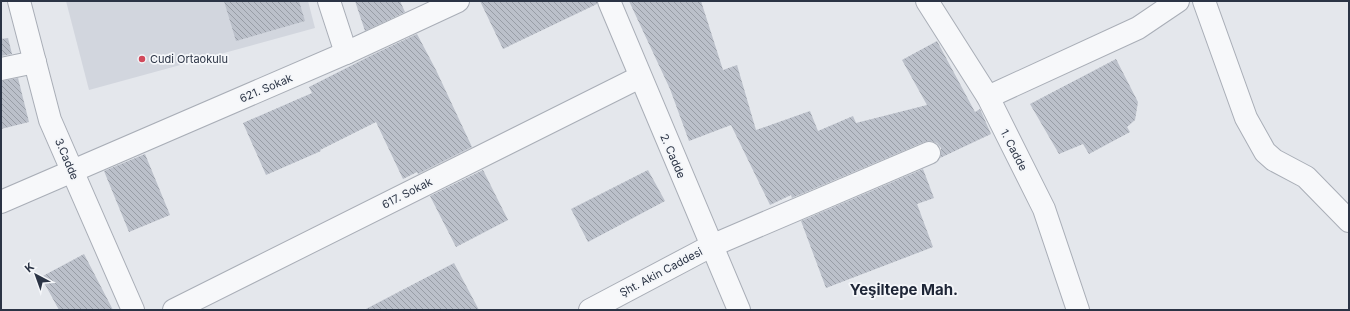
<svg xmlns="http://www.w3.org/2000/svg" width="1350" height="311" font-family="Inter,sans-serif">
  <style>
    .built { fill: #d2d6de }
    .building { fill: url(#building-back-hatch) }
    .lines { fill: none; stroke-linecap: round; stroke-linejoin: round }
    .minor-casing { stroke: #a9aeb7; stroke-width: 24 }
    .minor { stroke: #f7f8fa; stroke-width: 22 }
    .poi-dot { fill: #d1495b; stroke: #f4f6f9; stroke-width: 1.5 }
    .labels { text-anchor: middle; stroke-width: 3.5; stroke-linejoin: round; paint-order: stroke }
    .poi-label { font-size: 11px; fill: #2b3445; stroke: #f4f6f9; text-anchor: start }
    .street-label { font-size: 11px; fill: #2b3445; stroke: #f4f6f9 }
    .district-label { font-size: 15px; font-weight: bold; fill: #1d2536; stroke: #f4f6f9 }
  </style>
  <defs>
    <pattern id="building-back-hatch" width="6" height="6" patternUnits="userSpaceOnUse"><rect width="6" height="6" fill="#bbc0ca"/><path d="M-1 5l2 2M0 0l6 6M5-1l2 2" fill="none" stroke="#989da6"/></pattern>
  </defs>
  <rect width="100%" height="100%" fill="#e4e7ec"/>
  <path class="built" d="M66,1h242l7,27 -226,62z"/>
  <g class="building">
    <path d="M224,1h75l6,20 -69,20z"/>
    <path d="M355,1h45l5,11 -40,19z"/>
    <path d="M480,1h117v3l-94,45z"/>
    <path d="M629,1h72l22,69 14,-5 19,65 54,-19 8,20 35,-15 3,7 71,-18 -25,-45 35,-19 38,71 5,-3 11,25 -51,24 1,-4v-6l-4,-5 -6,-2 -7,1 -132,56 -1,-3 -21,10 -39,-80 -42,16 -19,-52z"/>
    <path d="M417,34l19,36 36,77 -54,27 -1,-2 -14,7 -27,-57 -56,28 1,1 -55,24 -23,-52 69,-30 -3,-6 63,-32z"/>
    <path d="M8,38l4,16 -11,2v-17z"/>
    <path d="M1116,59l22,43 -3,18 -8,7 3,5 -41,22 -6,-10 -24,10 -29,-50z"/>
    <path d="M18,78l11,44 -28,7v-48z"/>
    <path d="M145,154l25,61 -41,17 -25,-61z"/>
    <path d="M923,169l11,29 -17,6 16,43 -107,41 -25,-67z"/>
    <path d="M483,170l25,50 -52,27 -26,-51z"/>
    <path d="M648,170l17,31 -77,41 -17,-33z"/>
    <path d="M84,254l29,56h-54l-18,-33z"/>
    <path d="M454,263l25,47h-115z"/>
  </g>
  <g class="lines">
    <defs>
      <g id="minor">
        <path d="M19,1l31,119 83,190"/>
        <path d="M329,1l17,52"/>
        <path d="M609,1l130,309"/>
        <path d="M927,1l61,96 56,112 34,101"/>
        <path d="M1204,1l42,117 19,34 9,8 32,17 43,44"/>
        <path d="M1,69l34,-7"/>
        <path d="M988,97l150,-69 40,-27"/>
        <path d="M1,202l345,-149 112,-52"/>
        <path d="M174,310l466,-233"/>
        <path d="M590,310l121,-64 218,-93"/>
      </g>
    </defs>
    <use href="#minor" class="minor-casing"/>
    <use href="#minor" class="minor"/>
  </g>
  <circle class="poi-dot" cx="142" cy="59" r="4"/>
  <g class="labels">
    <g class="poi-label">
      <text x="150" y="63">Cudi Ortaokulu</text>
    </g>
    <g class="street-label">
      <text transform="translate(266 88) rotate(-23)" y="4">621. Sokak</text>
      <text transform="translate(1014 150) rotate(63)" y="4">1. Cadde</text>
      <text transform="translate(673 156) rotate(67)" y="4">2. Cadde</text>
      <text transform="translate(67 159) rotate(67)" y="4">3.Cadde</text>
      <text transform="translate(407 193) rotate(-27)" y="4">617. Sokak</text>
      <text transform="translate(661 272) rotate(-28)" y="4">Şht. Akin Caddesi</text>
    </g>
    <g class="district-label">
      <text x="904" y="295">Yeşiltepe Mah.</text>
    </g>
  </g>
  <rect width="1350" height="311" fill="none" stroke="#2b3445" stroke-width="4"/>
  <g transform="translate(36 275) rotate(319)" stroke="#f4f6f9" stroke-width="3" paint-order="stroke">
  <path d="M0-3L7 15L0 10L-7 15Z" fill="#2b3445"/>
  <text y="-6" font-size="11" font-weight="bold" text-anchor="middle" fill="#2b3445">K</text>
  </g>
</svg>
